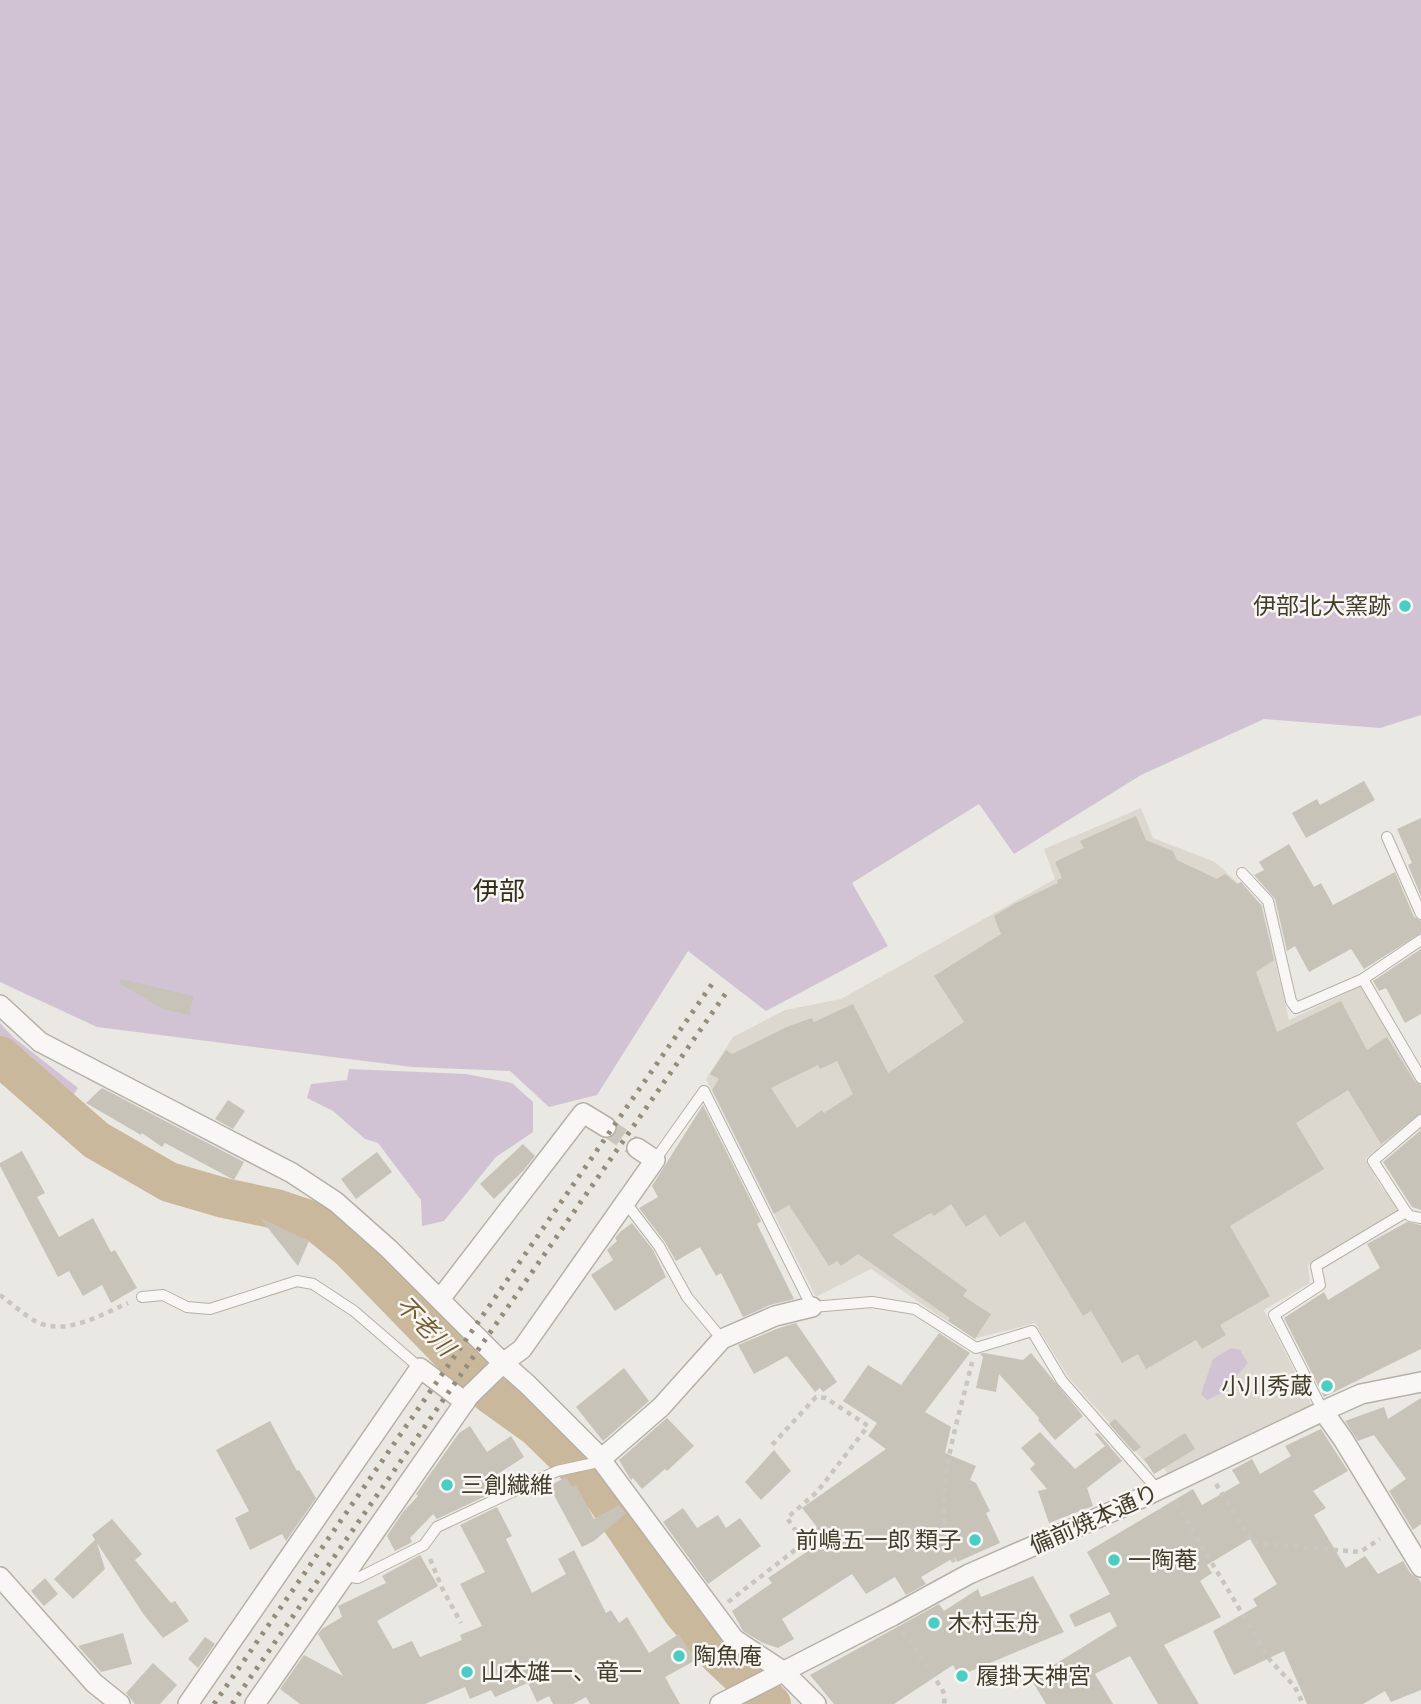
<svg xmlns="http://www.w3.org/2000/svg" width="1421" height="1704" font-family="Barlow,'Noto Sans JP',sans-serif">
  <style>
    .built { fill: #dcd8d0 }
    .green { fill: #d1c3d4 }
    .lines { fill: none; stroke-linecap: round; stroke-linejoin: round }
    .river { stroke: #cab89d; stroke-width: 40 }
    .building { fill: #c7c3b9; fill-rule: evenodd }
    .minor-tunnel { stroke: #c8c6bd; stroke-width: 19; stroke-dasharray: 19 10; stroke-linecap: butt }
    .service-casing { stroke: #b4b1a7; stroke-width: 12 }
    .minor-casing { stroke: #b4b1a7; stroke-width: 22 }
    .path { stroke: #c9c6c0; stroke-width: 4.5; stroke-dasharray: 5 5; stroke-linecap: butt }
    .service { stroke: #f8f7f5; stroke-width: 10 }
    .minor { stroke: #f8f7f5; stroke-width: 19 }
    .rail { stroke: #948d7b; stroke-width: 5; stroke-dasharray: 3.5 7; stroke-linecap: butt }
    .poi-dot { fill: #49cdc5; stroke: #f8f6f2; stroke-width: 2.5 }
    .labels { text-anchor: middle; stroke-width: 5; stroke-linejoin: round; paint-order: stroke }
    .poi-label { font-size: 23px; fill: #423c2a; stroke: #f8f6f2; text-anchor: start }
    .street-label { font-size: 23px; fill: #423c2a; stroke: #f8f6f2 }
    .water-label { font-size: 24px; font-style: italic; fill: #765f34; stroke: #f8f6f2 }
    .quarter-label { font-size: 26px; fill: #332d1c; stroke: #f8f6f2 }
  </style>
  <rect width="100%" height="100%" fill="#eae8e2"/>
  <path class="built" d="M1141,808l12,30 62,24 47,43 27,115 72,-34 60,100v28l-56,45 15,26 17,22 -1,4 -88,54 2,18 -46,27 48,96 -143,70 -12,-20 -11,7 -77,-85 -34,-55 -58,15 -38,-22 -68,-47 -55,28 -110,-218 27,-42 52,-27 56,-11 214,-120 -11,-30z"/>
  <g class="green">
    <path d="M0,0h1421v715l-41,13 -116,-9 -123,56 -127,79 -35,-50 -127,79 36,63 -122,65 -78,-60 -91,144 -48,12 -39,-36 -98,-4 -315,-40 -97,-45z"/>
    <path d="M0,1023l13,14 65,51 -8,12 -19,14 -51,-37z"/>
    <path d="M349,1069l117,5 46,9 21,19v30l-37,25 -52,64 -22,5 -1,-26 -43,-57 -13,-4 -32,-28 -26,-13 4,-14 36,-4z"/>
    <path d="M1231,1348l9,2 8,13 -26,30 -15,7 -6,-6 12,-35z"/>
  </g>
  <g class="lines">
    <path class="river" d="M0,1056l96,84 73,42 55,16 52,11 42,14 32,26 141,145 46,33 62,61 84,124 36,43 52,49"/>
  </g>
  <g class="building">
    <path d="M1364,781l11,19 -69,38 -14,-25 25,-14 3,6z"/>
    <path d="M1136,816l10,24 27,11 4,9 40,19 8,-5 12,10 4,-2 20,23 13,55 -18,12 21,60 64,-31 26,49 20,-13 28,45 6,3v28l-40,31 -33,-54 -52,33 28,46 -94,57 40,70 -50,29 6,10 -24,14 -6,-9 -50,29 -8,-15 -16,9 -31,-52 -8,5 -58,-95 -25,16 -15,-22 -19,12 -15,-23 -17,12 -3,-3 -39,22 75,55 -4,6 28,18 -16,25 -27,-18 2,-3 -92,-64 -17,12 -4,-5 -8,5 -40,-61 -15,9 -62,-124 7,-11 -9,-5 16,-24 6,4 57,-28 23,-8 2,4 39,-18 35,69 76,-51 -30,-46 67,-42 -7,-18 22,-13 42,-20 -1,-3 5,-2 -7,-16 29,-14 -4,-7zM837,1061l16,33 -29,19 -2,-3 -25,18 -26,-40 47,-23 2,4z"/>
    <path d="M1421,818v78l-13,-31 4,-2 -15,-34z"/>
    <path d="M1289,844l25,43 7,-4 12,22 62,-33 19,45 7,4v12l-57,36 -13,-20 -42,23 -14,-26 -8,5 -12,-52 -21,-24 10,-5 -5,-8z"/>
    <path d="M1421,949v65l-16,9 -19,-35 -7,3 -6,-10z"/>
    <path d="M121,979l73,17 -5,19 -26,-6 -44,-26z"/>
    <path d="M102,1088l142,74 -10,18 -69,-37 -3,4 -20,-14 -1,2 -55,-32z"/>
    <path d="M228,1100l17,11 -12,18 -18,-10z"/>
    <path d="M703,1105l58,116 -4,3 37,75 -24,6 -27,12 -22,-44 -5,3 -16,-29 -24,14 -11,-19 -26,-34 19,-11 -6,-11z"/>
    <path d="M1421,1130v80l-9,-3 -29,-45z"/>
    <path d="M523,1144l12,12 -12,15 -29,28 -14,-15z"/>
    <path d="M22,1151l23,42 -8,4 22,40 34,-19 18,34 4,-2 22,38 -26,15 -9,-18 -19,11 -14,-25 -11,6 -58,-111v-3z"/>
    <path d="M377,1152l15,20 -36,27 -15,-20z"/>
    <path d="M260,1218l49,23 -11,25z"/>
    <path d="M1407,1222l14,3v124l-97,48 -40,-79 40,-26 4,8 52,-32 -13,-24z"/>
    <path d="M632,1223l21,27 13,27 -51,34 -24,-36 22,-15 -6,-10 10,-9 -2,-3 5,-6z"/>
    <path d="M796,1323l41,59 -14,10 -3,-4 -5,4 -28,-36 -33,18 -16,-29 41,-17z"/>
    <path d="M939,1333l31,20 -45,59 26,15 -6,26 31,13 -6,14 6,3 14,28 -4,2 14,30 -43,19 -2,-5 -34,20 5,7 -20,11 -11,-18 -29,17 -14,-20 -70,45 12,20 -16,9 -15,-5 -20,-12 -11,-20 40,-28 -4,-5 49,-33 -9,-10 9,-8 -15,-19 84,-59 -18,-13 9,-13 -34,-22 25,-36 33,20z"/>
    <path d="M984,1353l39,7 8,-7 52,63 -28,24 -17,-20 1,-2 -40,-44 -3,18 -20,-4 7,-31 -3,-3z"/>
    <path d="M624,1368l25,33 -46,40 -27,-34z"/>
    <path d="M1421,1398v126l-8,6 -24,-39 17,-12 -32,-44 -16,6 -13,-20 39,-14 4,12z"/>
    <path d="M667,1418l27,28 -27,25 -2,-2 -23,20 -9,-11 -2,2 -12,-20z"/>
    <path d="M1115,1419l26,28 -7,5 -25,-28z"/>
    <path d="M270,1421l27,50 2,-1 17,28 -30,43 -4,-7 -32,16 -15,-32 14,-7 -33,-61z"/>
    <path d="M470,1426l17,26 24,-16 13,21 -40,26 6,11 -53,25 -4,-5 -23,24 2,4 -17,9 -8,-15 16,-24 15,-16 -2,-2 43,-61z"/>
    <path d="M1321,1429l27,42 -35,20 13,17 -12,7 32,53 19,-12 13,18 25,-13 8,13 8,5 2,4v107l-30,12 -6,-11 -22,13h-56l-23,-53 -50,24 -21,-44 44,-25 -4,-7 24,-15 -27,-45 -43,26 5,8 -12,8 21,36 -57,28 35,59h-41l-28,-48 -35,18 18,30h-67l-15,-25 86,-53 -7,-14 -35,15 -6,-12 41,-21 -23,-42 106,-63 9,16 38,-22 -8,-13 20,-11 8,15 31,-18 -6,-10z"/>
    <path d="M1040,1432l35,37 30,-23 -10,-12 3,-1 24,28 -35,27 6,18 -44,17 -11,-32 9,-2 -17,-20 5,-5 -14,-16z"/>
    <path d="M1185,1433l10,16 -41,25 -10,-15z"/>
    <path d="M774,1450l17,21 -30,29 -16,-18z"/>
    <path d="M566,1477l6,10 4,-2 18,34 25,-14 7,8 -32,28 -12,6 -33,-61z"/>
    <path d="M497,1507l15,29 -6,3 26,54 34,-19 -8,-15 16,-9 32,63 5,-3 8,13 8,-6 22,36 30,-19 17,26 -31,17 15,27h-90l-4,-7 -13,7h-20l-4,-8 -12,6 -9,-19 -33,14 -4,-7 -21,9 -5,-12 -40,17h-125l-20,-15 24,-34 39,21 -25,-42 4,-5 20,-12 -4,-11 48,-23 -4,-7 38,-21 18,31 -61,35 16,28 19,-8 8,16 42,-17 -2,-5 22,-9 -22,-42 25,-12 -25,-47z"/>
    <path d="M683,1508l14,20 21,-13 8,13 14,-10 21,28 -53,38 -45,-62z"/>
    <path d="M112,1519l30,35 -7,6 36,43 4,-2 14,20 -26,17 -19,-23 -47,-72 8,26 -32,30 -19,-20 41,-39 -3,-5z"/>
    <path d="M1033,1576l31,56 -105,44 -6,-11 -59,39h-60l-24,-29 129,-71 5,7 34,-22 3,8z"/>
    <path d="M45,1578l13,16 -14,12 -13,-15z"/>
    <path d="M123,1633l9,31 -31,8 -23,-26z"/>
    <path d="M205,1637l10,7 -17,24 -10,-9z"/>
    <path d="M153,1663l24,22 -17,19h-25l-9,-11z"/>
  </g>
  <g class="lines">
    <path class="minor-tunnel" d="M606,1127l31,21"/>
    <defs>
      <g id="service">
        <path d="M1387,837l34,77"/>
        <path d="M1242,873l26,28 23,100 5,7 67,-29 58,99"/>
        <path d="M1363,979l58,-39"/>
        <path d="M655,1160l49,-69 108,216 60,-5 43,7 61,39 56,-17 30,50 96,109"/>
        <path d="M626,1203l33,43 28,51 35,42"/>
        <path d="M1406,1212l4,4 11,2"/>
        <path d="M142,1297l21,-2 24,12 23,2 87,-28 16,3 41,27 66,57"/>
        <path d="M1323,1411l-49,-96 46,-30 -4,-19 90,-54 -33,-51 48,-41"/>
        <path d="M344,1576l14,2 66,-33 13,-18 120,-56 37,-8 7,-4"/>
      </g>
      <g id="minor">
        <path d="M0,1005l40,37 252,131 44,29 53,47 114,114 24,21 69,69 138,186 50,33 32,32"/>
        <path d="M440,1299l143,-186 23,14"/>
        <path d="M1323,1411l20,28 78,128"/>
        <path d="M601,1459l60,-52 61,-68 53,-23 37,-9"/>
        <path d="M0,1577l94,106 26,21"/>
        <path d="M188,1704l232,-336 45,34"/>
        <path d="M255,1704l214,-308 34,-33 19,-14 133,-189 -18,-12"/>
        <path d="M720,1704l172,-88 77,-42 149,-65 205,-98 38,-17 60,-12"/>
      </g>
    </defs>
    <use href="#service" class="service-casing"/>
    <use href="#minor" class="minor-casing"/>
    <g class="path">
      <path d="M0,1295c11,8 23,19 35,26 30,16 65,-6 93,-18"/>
      <path d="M1216,1484l37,59 107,9 20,-13"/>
      <path d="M1176,1503l94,157 25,27 8,17"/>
      <path d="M430,1559l13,31 18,33"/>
      <path d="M954,1562c-26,-61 4,-138 18,-200"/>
      <path d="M728,1602l76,-59 -17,-25 30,-26 51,-66 -42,-28 -10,-1 -44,48"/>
      <path d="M903,1631l39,58 3,7 -1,8"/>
    </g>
    <use href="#service" class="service"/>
    <use href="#minor" class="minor"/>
    <g class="rail">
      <path d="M214,1704l498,-720"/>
      <path d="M232,1704l494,-711"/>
    </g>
  </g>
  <g class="poi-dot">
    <circle cx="1405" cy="606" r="7"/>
    <circle cx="1327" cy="1386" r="7"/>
    <circle cx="447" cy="1485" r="7"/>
    <circle cx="975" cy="1540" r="7"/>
    <circle cx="1114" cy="1560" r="7"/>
    <circle cx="934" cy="1623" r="7"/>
    <circle cx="679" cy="1656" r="7"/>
    <circle cx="467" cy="1672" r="7"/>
    <circle cx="962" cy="1676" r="7"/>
  </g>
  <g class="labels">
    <g class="poi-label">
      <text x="1391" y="614" text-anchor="end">伊部北大窯跡</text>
      <text x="1313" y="1394" text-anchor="end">小川秀蔵</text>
      <text x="461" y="1493">三創繊維</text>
      <text x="961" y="1548" text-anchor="end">前嶋五一郎 類子</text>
      <text x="1128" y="1568">一陶菴</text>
      <text x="948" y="1631">木村玉舟</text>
      <text x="693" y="1664">陶魚庵</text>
      <text x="481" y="1680">山本雄一、竜一</text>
      <text x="976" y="1684">履掛天神宮</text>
    </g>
    <g class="street-label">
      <text transform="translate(1094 1519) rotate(-24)" y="8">備前焼本通り</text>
    </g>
    <g class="water-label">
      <text transform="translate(425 1326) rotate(46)" y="8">不老川</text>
    </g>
    <g class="quarter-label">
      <text x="499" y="900">伊部</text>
    </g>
  </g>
</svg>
